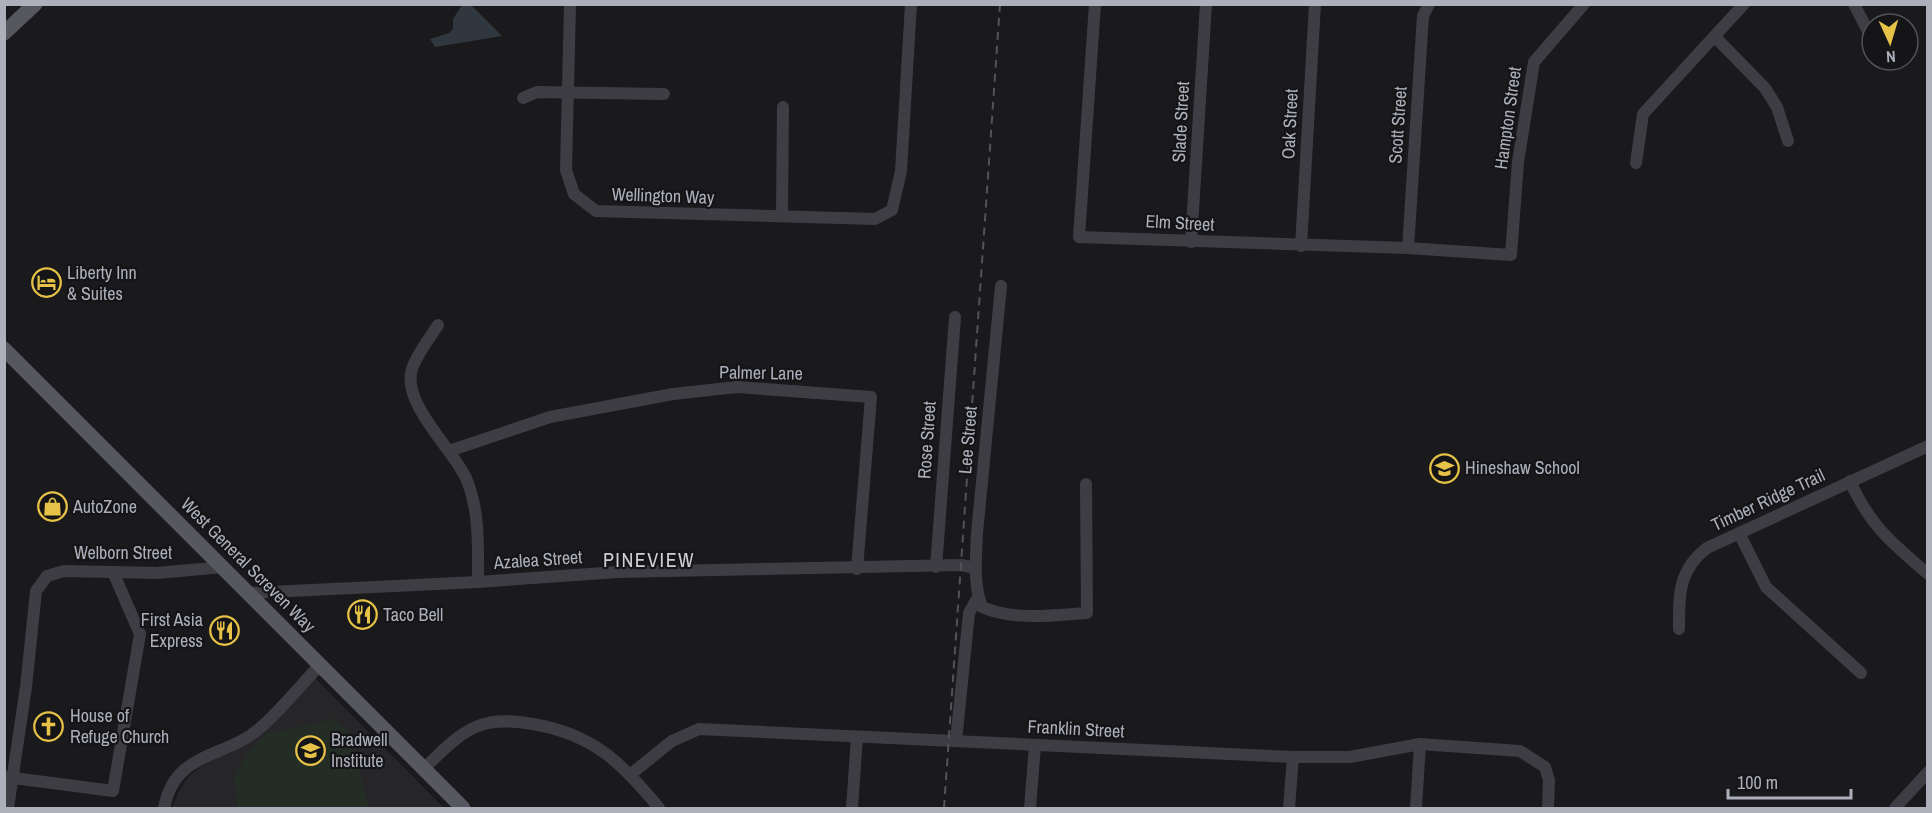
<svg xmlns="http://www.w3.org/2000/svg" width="1932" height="813" font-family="'Archivo Narrow',sans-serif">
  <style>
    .built { fill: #262629 }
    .green { fill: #242c26 }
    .water { fill: #31373f }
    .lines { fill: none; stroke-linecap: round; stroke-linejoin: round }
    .minor { stroke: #3d3d43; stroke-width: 12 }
    .major { stroke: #57585f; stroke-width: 15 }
    .rail { stroke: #52535a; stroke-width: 2; stroke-dasharray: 8 6; stroke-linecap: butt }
    .labels { text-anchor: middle; stroke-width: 4.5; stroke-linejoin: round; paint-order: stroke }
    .street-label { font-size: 18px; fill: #adb0ba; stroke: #151517 }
    .poi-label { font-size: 18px; fill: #adb0ba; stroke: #151517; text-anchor: start }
    .neighbourhood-label { font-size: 20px; letter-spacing: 1.5px; fill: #cecfd7; stroke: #151517 }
  </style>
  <rect width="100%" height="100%" fill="#1a1a1c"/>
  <path class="built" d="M315,678l129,130h-272l7,-17 10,-15 14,-11 59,-30z"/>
  <path class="green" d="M335,719l14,13 20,76h-131l-4,-29 14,-26 17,-19z"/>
  <path class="water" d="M462,5h9l31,31 -67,11 -5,-8 19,-6 4,-4v-10z"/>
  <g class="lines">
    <g class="minor">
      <path d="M570,4l-4,166 8,24 22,17 279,8 17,-9 9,-39 10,-167"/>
      <path d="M1095,4l-16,233 329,11 103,7 7,-93 16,-100 50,-58"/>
      <path d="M1854,4l18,35"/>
      <path d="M1715,37l50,51 12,19 11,34"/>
      <path d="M523,98l14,-6 127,2"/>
      <path d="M1636,163l7,-49 101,-110"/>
      <path d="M782,215l1,-108"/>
      <path d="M1191,242l15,-238"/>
      <path d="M1301,246l14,-242"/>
      <path d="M1408,248l15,-232 6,-12"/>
      <path d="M1001,286l-24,247c-1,25 -4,51 5,74 32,14 71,8 105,6l-1,-129"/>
      <path d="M438,325c-9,14 -21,29 -26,44 -11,34 41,80 54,109 14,33 12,69 12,104"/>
      <path d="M449,451l101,-34 123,-23 64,-7 134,10 -14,172"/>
      <path d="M1850,481c20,45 42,62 78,93"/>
      <path d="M1739,533l27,54 95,86"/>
      <path d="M936,567l19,-250"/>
      <path d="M248,593l230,-11 140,-10 343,-7 15,3"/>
      <path d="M1679,629c0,-34 -1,-59 28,-81l221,-102"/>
      <path d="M956,741l13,-128 9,-16"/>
      <path d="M424,768c16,-14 33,-34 54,-42 17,-7 37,-5 55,-2 60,10 89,39 126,84"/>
      <path d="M631,774l41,-33 27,-12 594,28h57l70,-13 100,7 25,16 4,13 -1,28"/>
      <path d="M6,777l107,14 27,-157 -27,-62"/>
      <path d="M8,808l18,-121 10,-96 11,-15 17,-5 93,2 66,-6"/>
      <path d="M164,808c11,-57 59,-49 95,-79 22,-19 41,-43 61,-64"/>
      <path d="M852,808l5,-71"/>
      <path d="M1030,808l5,-62"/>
      <path d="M1289,808l4,-51"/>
      <path d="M1416,808l4,-64"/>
      <path d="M1895,808l33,-36"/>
    </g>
    <g class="major">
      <path d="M4,33l31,-29"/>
      <path d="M4,349l459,459"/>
    </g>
    <path class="rail" d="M944,808l56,-804"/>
  </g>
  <defs>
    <symbol id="hotel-ring" viewBox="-11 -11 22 22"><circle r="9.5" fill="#151517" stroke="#e6c248" stroke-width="1.5"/><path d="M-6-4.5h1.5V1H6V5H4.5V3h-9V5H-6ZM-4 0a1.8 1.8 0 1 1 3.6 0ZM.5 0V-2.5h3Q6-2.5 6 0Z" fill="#e6c248"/></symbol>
    <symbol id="school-ring" viewBox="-11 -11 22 22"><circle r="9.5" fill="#151517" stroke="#e6c248" stroke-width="1.5"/><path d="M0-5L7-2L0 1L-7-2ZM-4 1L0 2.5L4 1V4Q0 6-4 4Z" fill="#e6c248"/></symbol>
    <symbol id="shop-ring" viewBox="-11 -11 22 22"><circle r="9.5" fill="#151517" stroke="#e6c248" stroke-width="1.5"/><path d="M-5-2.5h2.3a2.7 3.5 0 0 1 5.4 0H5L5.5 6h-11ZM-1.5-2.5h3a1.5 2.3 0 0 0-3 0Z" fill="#e6c248"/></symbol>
    <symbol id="restaurant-ring" viewBox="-11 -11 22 22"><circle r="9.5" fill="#151517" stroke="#e6c248" stroke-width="1.5"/><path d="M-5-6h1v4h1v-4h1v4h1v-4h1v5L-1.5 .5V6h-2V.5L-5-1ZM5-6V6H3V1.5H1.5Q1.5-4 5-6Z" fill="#e6c248"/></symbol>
    <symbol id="church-ring" viewBox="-11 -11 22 22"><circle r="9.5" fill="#151517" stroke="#e6c248" stroke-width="1.5"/><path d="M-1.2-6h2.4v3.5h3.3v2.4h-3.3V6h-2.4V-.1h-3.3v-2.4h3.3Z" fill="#e6c248"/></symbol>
  </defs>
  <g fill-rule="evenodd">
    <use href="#hotel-ring" x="30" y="266" width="33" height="33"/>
    <use href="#school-ring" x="1428" y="452" width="33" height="33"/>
    <use href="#shop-ring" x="36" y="490" width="33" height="33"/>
    <use href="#restaurant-ring" x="346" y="598" width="33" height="33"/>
    <use href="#restaurant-ring" x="208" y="614" width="33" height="33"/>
    <use href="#church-ring" x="32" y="710" width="33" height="33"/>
    <use href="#school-ring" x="294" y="734" width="33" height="33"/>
  </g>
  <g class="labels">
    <g class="street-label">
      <text transform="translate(1508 118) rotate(-82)" y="6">Hampton Street</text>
      <text transform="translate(1181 122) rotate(-87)" y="6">Slade Street</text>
      <text transform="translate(1290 124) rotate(-87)" y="6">Oak Street</text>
      <text transform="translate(1398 125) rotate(-86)" y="6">Scott Street</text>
      <text transform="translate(663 196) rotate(2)" y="6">Wellington Way</text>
      <text transform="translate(1180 223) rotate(3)" y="6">Elm Street</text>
      <text transform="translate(761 373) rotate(1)" y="6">Palmer Lane</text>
      <text transform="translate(927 440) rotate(-86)" y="6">Rose Street</text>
      <text transform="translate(968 440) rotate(-85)" y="6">Lee Street</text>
      <text transform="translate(1768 500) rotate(-25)" y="6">Timber Ridge Trail</text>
      <text x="123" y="559">Welborn Street</text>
      <text transform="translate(538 560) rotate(-4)" y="6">Azalea Street</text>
      <text transform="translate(248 565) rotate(45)" y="6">West General Screven Way</text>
      <text transform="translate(1076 729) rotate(3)" y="6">Franklin Street</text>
    </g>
    <g class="poi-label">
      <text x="67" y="279">Liberty Inn<tspan x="67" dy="21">&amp; Suites</tspan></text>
      <text x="1465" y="474">Hineshaw School</text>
      <text x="73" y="513">AutoZone</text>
      <text x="383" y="621">Taco Bell</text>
      <text x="203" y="626" text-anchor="end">First Asia<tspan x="203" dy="21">Express</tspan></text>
      <text x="70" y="722">House of<tspan x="70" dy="21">Refuge Church</tspan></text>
      <text x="331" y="746">Bradwell<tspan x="331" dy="21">Institute</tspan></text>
    </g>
    <g class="neighbourhood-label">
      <text x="649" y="567">PINEVIEW</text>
    </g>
  </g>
  <rect width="1932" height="813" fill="none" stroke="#adb0ba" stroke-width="12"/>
  <g transform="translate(1890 42) rotate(176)"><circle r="28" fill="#151517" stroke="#525358" stroke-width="1.5"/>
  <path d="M0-4.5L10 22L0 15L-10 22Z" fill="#e6c248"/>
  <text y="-9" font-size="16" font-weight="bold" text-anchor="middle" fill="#adb0ba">N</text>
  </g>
  <path d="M1728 789v9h123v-9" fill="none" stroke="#adb0ba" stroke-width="3"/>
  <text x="1737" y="789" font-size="18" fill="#adb0ba" stroke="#151517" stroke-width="4.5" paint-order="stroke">100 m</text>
</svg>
